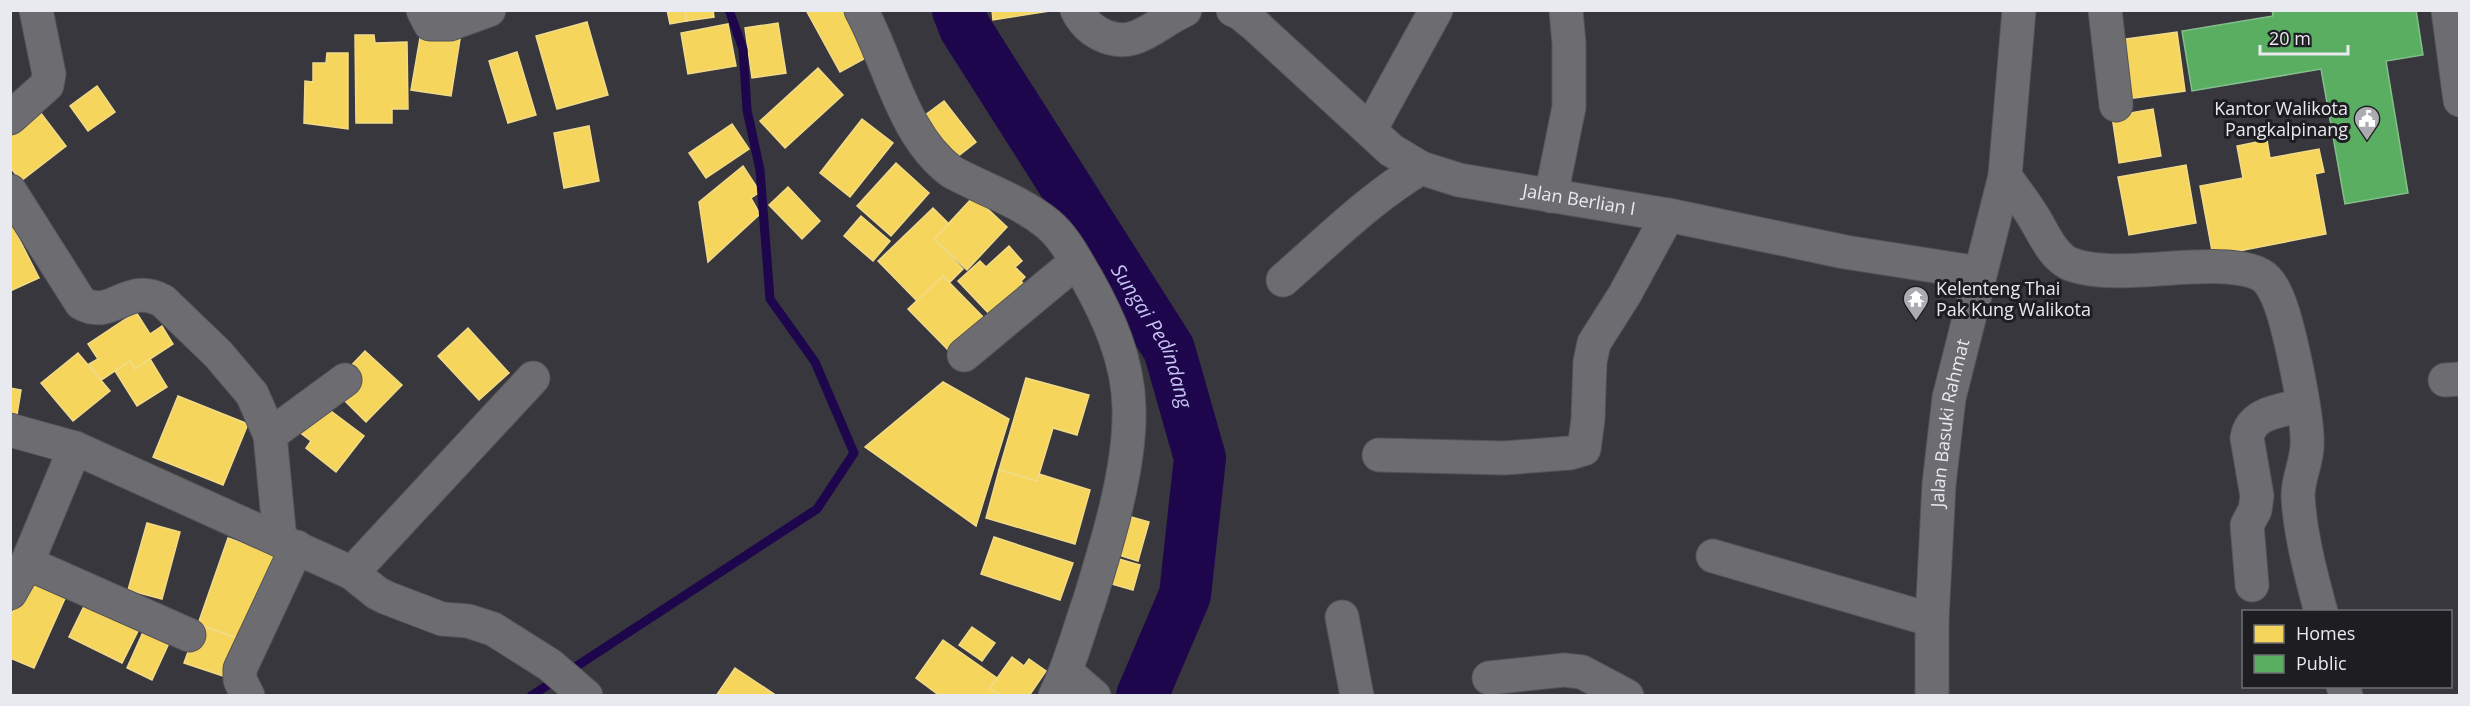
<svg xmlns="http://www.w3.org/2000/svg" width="2470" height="706" font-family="'Open Sans',sans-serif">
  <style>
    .homes { fill: #f6d55c; stroke: #f2db88; stroke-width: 1.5 }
    .public { fill: #5aae61; stroke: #85c08c; stroke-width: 1.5 }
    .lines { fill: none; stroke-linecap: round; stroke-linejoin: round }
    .stream { stroke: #1d064c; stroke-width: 9 }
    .river { stroke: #1d064c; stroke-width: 52 }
    .minor-casing { stroke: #545459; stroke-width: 35 }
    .minor { stroke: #6d6d71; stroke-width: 33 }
    .labels { text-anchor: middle; stroke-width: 6; stroke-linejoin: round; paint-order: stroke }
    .poi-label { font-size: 18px; fill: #e9e9f0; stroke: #1d1d22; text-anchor: end }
    .street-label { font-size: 18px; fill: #e9e9f0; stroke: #1d1d22 }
    .water-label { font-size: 20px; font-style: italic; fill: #c5c4f0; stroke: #1d1d22 }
  </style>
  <rect width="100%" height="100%" fill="#37373d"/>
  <g class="homes">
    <path d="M667,10h18l2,11 -17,3z"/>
    <path d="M685,10h28l1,7 -27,4z"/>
    <path d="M806,10h43l24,44 -33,18z"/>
    <path d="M992,10h64l-63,10z"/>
    <path d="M587,22l21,73 -51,14 -21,-73z"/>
    <path d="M778,23l8,50 -34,5 -7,-50z"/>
    <path d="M728,24l8,42 -48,8 -7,-41z"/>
    <path d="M421,32l39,7 -9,57 -40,-6z"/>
    <path d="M2177,32l8,59 -65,9 -8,-59z"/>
    <path d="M355,35h19l1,8 32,-1 1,67h-16v14h-36z"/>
    <path d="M517,52l19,63 -28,8 -19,-62z"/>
    <path d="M327,53h21v76l-44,-6 1,-42 8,1v-19h13z"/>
    <path d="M818,68l25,27 -58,53 -25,-27z"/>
    <path d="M97,86l18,26 -27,19 -18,-25z"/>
    <path d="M944,101l32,41 -24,19 -32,-42z"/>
    <path d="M2153,109l8,47 -42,7 -7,-47z"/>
    <path d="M40,112l26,34 -45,35 -11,-14v-33z"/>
    <path d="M862,119l31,24 -43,54 -30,-24z"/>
    <path d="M732,124l17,25 -43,29 -17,-25z"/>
    <path d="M589,126l10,55 -35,7 -10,-55z"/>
    <path d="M2267,140l3,18 49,-9 5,23 -9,2 11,60 -113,22 -13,-70 43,-8 -6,-32z"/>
    <path d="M896,163l33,30 -38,43 -34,-30z"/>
    <path d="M2186,165l10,58 -67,12 -11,-58z"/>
    <path d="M743,166l17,26 -9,6 9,16 -52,48 -9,-60z"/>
    <path d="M788,187l32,34 -18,18 -33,-34z"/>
    <path d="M974,196l33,31 -40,43 -33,-31z"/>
    <path d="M933,208l16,16 -15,15 29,30 -13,13 -7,-6 -26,25 -39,-40z"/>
    <path d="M861,216l29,25 -17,20 -29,-25z"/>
    <path d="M10,221l29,57 -29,13z"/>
    <path d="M1009,246l13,15 -7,6 10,10 -4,4 5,6 -33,31 -35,-37 22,-20 6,6z"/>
    <path d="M943,276l44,45 -35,33 -44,-45z"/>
    <path d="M136,312l14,22 12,-8 11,18 -38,25 -5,-8 -30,20 -11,-17 9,-5 -10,-15z"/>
    <path d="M468,328l41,45 -30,27 -41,-44z"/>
    <path d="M365,351l37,34 -36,37 -21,-21 5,-5 -5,-24z"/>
    <path d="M78,353l32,38 -37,30 -32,-38z"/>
    <path d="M150,359l17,28 -30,19 -22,-35 15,-10 5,8z"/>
    <path d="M1026,378l63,17 -12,40 -24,-7 -16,53 -38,-11z"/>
    <path d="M943,382l66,37 -33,107 -111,-79z"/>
    <path d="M10,388l11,2 -5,31 -6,-1z"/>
    <path d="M178,396l70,28 -25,61 -70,-28z"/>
    <path d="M319,402l45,34 -28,36 -30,-24 5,-7 -13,-10z"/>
    <path d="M999,470l38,11 2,-7 51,16 -15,54 -89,-26z"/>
    <path d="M1121,514l28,8 -11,39 -29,-9z"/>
    <path d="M147,523l33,9 -18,67 -34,-9z"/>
    <path d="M994,537l79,26 -13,37 -79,-26z"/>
    <path d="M228,538l50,17 -30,87 -50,-18z"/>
    <path d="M1112,557l28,8 -7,25 -28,-8z"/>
    <path d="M29,577l38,17 -33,74 -24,-10v-40z"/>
    <path d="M88,598l53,27 -19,38 -53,-26z"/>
    <path d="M198,624l50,18 -13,38 -51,-17z"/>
    <path d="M972,627l23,16 -13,18 -23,-16z"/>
    <path d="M144,630l26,11 -18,39 -25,-12z"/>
    <path d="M943,640l54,38 -7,10 11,8h-61l-24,-18z"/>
    <path d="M1012,657l12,9 5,-7 17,12 -17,25h-28l-11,-8z"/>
    <path d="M735,668l42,28h-61z"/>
  </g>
  <path class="public" d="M2272,10h144l7,45 -37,6 22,132 -63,11 -24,-135 -129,22 -10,-60 91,-15z"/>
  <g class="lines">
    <path class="stream" d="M531,696l286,-187 37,-56 -39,-91 -45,-63 -10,-129 -13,-60 -4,-61 -14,-39"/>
    <path class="river" id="s1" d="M958,10l7,18 204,321 31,109 -15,137 -43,101"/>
    <defs>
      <g id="minor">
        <path d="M423,10l7,14h20l39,-14"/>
        <path d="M861,10c29,53 41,125 91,162 31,17 68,29 96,52 17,14 28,37 39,55 22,39 41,82 42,128 2,60 -22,137 -40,195 -11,31 -19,63 -34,94"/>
        <path d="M1077,10c5,10 13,19 23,24 35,18 55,-11 85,-24"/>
        <path id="s2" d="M1233,10l7,3 15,12 136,125 30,18 38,12 209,35 177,37 134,21"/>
        <path d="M2105,10l11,95"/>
        <path d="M2448,10l12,90"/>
        <path d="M10,118l37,-33 2,-11 -13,-64"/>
        <path d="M1370,130l66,-120"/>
        <path d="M2005,176c8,12 18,24 26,37 11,16 19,40 37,50 37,17 115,0 158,4 12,1 25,2 35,8 6,3 11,11 14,17 13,24 34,128 32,155 -1,17 -9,32 -9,49 2,38 13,79 23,116"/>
        <path d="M10,191l71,112c32,18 46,-22 82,-2l55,53 34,40 18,41 10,105"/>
        <path d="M1551,196l18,-89v-63l-3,-34"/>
        <path d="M1283,280c45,-39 86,-81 138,-112"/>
        <path d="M964,355l112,-93"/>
        <path d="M2445,380l15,-1"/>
        <path d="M10,430l65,18 277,125 25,20 10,5 55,21 26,2 25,8 57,36 36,31"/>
        <path d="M270,435l75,-55"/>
        <path d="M1379,455l125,3 66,-5 14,-4 4,-30 2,-57 4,-19 31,-49 43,-79"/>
        <path d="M1713,556l219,64"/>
        <path d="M27,563l162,72"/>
        <path d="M352,573l181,-195"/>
        <path d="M2252,585l-5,-60 8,-15 2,-14 -10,-58c4,-26 34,-27 56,-33"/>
        <path d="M10,593l17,-30 48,-115"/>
        <path d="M1342,617l15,79"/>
        <path d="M1066,672l28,24"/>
        <path d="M1489,678l75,-8 18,2 45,24"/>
        <path d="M2343,686l3,10"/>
        <path d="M248,696l-8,-16v-11l57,-122"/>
        <path id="s3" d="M1932,696v-76l7,-136 10,-86 56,-222 14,-166"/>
      </g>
    </defs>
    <use href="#minor" class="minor-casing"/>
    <use href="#minor" class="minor"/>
  </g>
  <defs>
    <symbol id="civic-pin" viewBox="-11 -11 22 30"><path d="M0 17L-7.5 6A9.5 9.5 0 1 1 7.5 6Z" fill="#ababb1" stroke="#1d1d22"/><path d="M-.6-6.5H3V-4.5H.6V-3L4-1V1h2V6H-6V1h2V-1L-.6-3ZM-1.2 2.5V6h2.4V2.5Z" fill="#fff"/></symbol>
    <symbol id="temple-pin" viewBox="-11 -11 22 30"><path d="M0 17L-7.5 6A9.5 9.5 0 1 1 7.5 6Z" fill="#ababb1" stroke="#1d1d22"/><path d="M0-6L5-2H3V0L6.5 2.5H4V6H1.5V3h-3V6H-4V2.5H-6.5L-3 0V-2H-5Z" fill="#fff"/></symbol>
  </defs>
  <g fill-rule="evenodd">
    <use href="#civic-pin" x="2352" y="104" width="30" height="40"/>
    <use href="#temple-pin" x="1901" y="284" width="30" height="40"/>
  </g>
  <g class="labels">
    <g class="poi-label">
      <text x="2348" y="115">Kantor Walikota<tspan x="2348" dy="21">Pangkalpinang</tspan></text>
      <text x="1936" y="295" text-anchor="start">Kelenteng Thai<tspan x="1936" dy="21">Pak Kung Walikota</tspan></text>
    </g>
    <g class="street-label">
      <text dy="6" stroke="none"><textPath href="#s2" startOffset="408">Jalan Berlian I</textPath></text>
      <text dy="6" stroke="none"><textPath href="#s3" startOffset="274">Jalan Basuki Rahmat</textPath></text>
    </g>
    <g class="water-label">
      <text dy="7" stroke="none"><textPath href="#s1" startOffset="381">Sungai Pedindang</textPath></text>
    </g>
  </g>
  <rect width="2470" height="706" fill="none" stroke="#e9e9f0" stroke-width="24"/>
  <rect x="2242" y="610" width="210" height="78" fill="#1d1d22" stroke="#6f6f74" stroke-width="1.5"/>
  <rect x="2254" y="625" width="30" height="18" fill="#f6d55c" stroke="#6f6f74" stroke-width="1.5"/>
  <text x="2296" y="640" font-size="18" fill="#e9e9f0">Homes</text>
  <rect x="2254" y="655" width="30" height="18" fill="#5aae61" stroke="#6f6f74" stroke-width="1.5"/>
  <text x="2296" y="670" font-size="18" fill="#e9e9f0">Public</text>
  <path d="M2260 45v9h88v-9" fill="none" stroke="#e9e9f0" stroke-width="3"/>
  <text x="2269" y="45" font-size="18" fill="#e9e9f0" stroke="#1d1d22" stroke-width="4.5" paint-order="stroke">20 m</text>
</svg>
